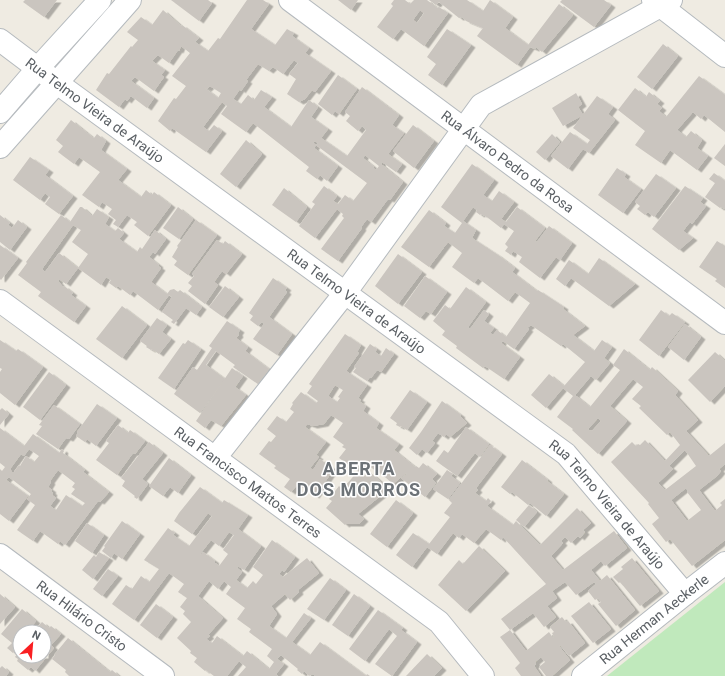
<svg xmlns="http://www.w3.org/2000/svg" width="725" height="676" font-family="Roboto,sans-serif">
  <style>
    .green { fill: #c0e9bc }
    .building { fill: #cac5bf; fill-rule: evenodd; filter: url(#shadow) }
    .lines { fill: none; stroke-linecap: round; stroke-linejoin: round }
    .minor-casing { stroke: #b5babe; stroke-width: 24 }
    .tertiary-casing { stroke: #b5babe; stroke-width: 24 }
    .minor { stroke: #fff; stroke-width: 22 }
    .tertiary { stroke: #fff; stroke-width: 22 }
    .labels { text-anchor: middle; stroke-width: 3; stroke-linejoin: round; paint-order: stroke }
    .street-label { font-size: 14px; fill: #5b6065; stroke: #fff }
    .district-label { font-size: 18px; font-weight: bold; letter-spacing: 1px; fill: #6c7277; stroke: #fff }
  </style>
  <defs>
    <filter id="shadow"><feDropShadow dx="4.5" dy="2.5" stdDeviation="0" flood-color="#0004"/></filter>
  </defs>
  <rect width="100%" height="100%" fill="#efebe2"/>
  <path class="green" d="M725,582v94h-118z"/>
  <g class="building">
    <path d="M25,0h32l-13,17 -21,-15z"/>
    <path d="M171,0h37l4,3 -13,18z"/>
    <path d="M247,0h16l6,4 -18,25 24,16 12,-16 7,4 -2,3 17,12 -4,5 26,18 -16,21 -3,-2 -7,9 -6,3 -12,-8 9,-15 -7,-5 9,-11 -4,-3 -11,14 -10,-7 -4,4 -11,-7 -12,16 2,1 -7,10 -1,-2 -7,10 8,5 7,-9 6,5 7,-10 11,7 -8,10 27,20 18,-27 9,7 -7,10 17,12 -7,9 26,18 19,-26 -4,-4 -4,5 -12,-10 4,-5 -5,-4 17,-25 37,28 -7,10 12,8 -16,21 14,10 -6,8 -14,-10 -1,2 22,18 -13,18 -2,-1 -17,23 -4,-3 -6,8 1,1 -24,33 -17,-12 23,-31 -2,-2 1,-2 -6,-5 -22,29 -16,-12 16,-22 -3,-2 12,-16 13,10 -4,5 5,3 7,-9 8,6 14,-18 -51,-38 2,-2 -3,-2 -2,2 3,2 -2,3 24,18 -11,15 -7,-6 -3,4 -11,-8 3,-4 -56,-44 -7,9 -25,-18 6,-8 -5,-4 -19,25 6,4 5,-6 8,6 -16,21 -34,-24 -2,3 -12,-10 16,-23 2,1 10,-13 -14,-10 18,-23 -9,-7 -2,5 -1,-1 -9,13 -11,-8 -6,6 13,9 -4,5 3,2 -10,14 -19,-14 -4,4 23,17 -7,10 -16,-12 -4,5 -2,-2 -6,8 -23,-17 11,-17 2,1 22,-28 1,1 6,-7 -11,-8 14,-15 11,8 11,-15 18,16 1,-1 17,13 -4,4 13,9 10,-13 2,1zM202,86l5,3 3,-3 11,7 -3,5zM365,155l14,11 -3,4 -3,-2 1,-1 -11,-9z"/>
    <path d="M338,0h20l-7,10z"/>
    <path d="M394,0h11l5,4 4,-4h13l10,8 2,-1 9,6 -24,33 -23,-17 -8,10 -16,-12 16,-21 -2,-2zM420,10l4,3 -7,10 -4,-3z"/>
    <path d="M429,0h38l16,11 7,-11 23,17 -8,11 23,17 31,-41 14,11 -31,37 -6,-5 -1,2 -5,-2 -13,18 -40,-29 6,-8 -17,-7 -4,-4 -3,1 -20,-16 -3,3z"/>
    <path d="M562,0h42l7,5 -17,22 -34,-25z"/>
    <path d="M447,29l24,16 -29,40 -14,-10 8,-11 -9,-7z"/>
    <path d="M663,44l15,12 -26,33 -15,-12z"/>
    <path d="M338,75l19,14 -18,25 -4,-3 -3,4 -14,-11z"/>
    <path d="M699,76l26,19v37l-21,-17 -3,4 -8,-7 -16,18 9,7 5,-6 11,9 -5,8 11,8 -11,14 -27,-20 -9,13 -26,-18 10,-14 -27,-21 17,-22 11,9 3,-5 11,9 -3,3 5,4 -3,3 7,6z"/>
    <path d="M576,93l6,11 -4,3 5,8 -20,11 -11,-18z"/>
    <path d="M597,96l16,11 -5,7 7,6 -26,33 -6,-4 -15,20 -17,-13 19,-24 17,12 3,-4 -17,-12z"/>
    <path d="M71,120l21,17 2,1 3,-4 9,7 -5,9 26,19 -9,11 23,17 5,-7 6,5 2,-3 17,13 -23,31 -14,-11 3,-3 -10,-7 -9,12 -5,-3 3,-4 -8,-6 4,-5 -10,-7 -3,5 -17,-12 18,-23 -21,-15 -5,7 -16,-12 5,-6 -7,-6z"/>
    <path d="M413,125l21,16 -20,27 -21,-17z"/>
    <path d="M552,134l8,8 -15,18 -9,-8z"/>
    <path d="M246,140l16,14 -26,33 -16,-13z"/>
    <path d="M725,144v22l-11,-8z"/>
    <path d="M30,157l19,13 -4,5 28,21 -14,18 -14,-10 5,-7 -5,-4 -5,7 -27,-20z"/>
    <path d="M472,164l22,16 -11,15 9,6 7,-10 15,11 -13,17 5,3 11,-15 28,21 -10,13 2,1 12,-16 23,17 -12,17 -4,-3 -16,21 -21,-16 3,-5 -9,-6 -2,4 -6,-4 3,-4 -3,-3 9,-13 -10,-7 -3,4 -14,-11 -6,-3 -1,1 -4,-3 1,-2 -4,-3 -10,14 13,9 -4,8 26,17 17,13 -3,4 25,19 1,-1 26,17 -1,2 22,17 -12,9 21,16 8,-11 10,7 -8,11 6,5 -14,17 -5,-4 -16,19 15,12 30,-37 -7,-5 11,-16 26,21 2,-3 26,24 -3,4 23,25 -12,11 23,25 16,-13v21l-6,5 2,2 -4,5 -18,14 16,21 7,-6 -2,-2 5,-4v41l-33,26 -22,-27 -4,3 -14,-18 7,-6 -11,-14 1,-1 -38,-41 21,-20 4,4 2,-2 2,1 5,-5 20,21 15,-16 -10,-13 -3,3 -28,-27 2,-2 -9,-7 11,-12 -10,-8 -23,27 17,15 -29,33 -26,-24 1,-1 -16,-12 16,-21 -10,-8 -17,20 -15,-13 18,-21 15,12 21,-24 -22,-18 -2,2 -30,-21 -4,3 2,1 -15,20 -11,-8 -2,2 19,14 -16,22 -19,-13 -2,2 -27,-20 1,-2 -15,-11 3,-4 -12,-10 12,-16 5,4 16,-22 20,15 -18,25 2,2 14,-19 5,4 -5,7 10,7 -4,5 3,2 4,-5 9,7 24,-34 -15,-11 -7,9 -30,-23 -4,5 -22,-16 10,-14 -14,-11 -19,25 -28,-20 28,-37 17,13 -2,3 11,7 7,-10 -21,-16zM598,418l3,3 -9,10 -1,-1 -1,1 -2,-2zM685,450l11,16 -31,24 -7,-7 15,-14 -4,-3zM686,488l2,3 -1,1 14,18 -14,11 -16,-21z"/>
    <path d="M617,168l9,6 -2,3 17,12 -18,24 -25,-18z"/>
    <path d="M714,173l11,8v28l-4,-2 -1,1 -15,-11 10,-14 -6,-4z"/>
    <path d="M656,174l20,14 -22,29 -6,-5 -3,3 -8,-6 3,-3 -5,-4z"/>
    <path d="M685,186l18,12 -3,4 6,4 -14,18 -2,-2 -7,9 10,7 -14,12 -27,-21z"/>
    <path d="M284,188l23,19 -11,15 -24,-17z"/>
    <path d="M80,207h2l10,9 5,-7 12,8 -4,7 10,7 3,-3 6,5 -5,6 18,13 3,-5 2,2 13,-19 11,9 -11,15 -2,-2 -4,5 10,8 -1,1 3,2 -10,14 16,12 3,-4 4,-1 4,3 2,-2 22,17 -6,8 -10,-7 -12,16 -3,-2 2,-2 -11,-8 10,-15 -3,-2 -11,15 -25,-19 -3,4 -12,-9 -2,2 -7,-5 2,-3 -5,-3 -5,8 -23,-17 -12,16 -7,-5 -1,2 5,6 1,-1 9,7 -2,2 15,11 -12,16 -36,-26 3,-4 -23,-17 9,-12 -1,-1 35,-47 9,7zM73,225l8,5 -9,12 16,12 -10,14 -19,-15 -14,19 -3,-3z"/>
    <path d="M178,207l15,12 -14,20 -16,-11z"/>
    <path d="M0,215l10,8 -2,2 4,3 6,-8 9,7 -17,23 -10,-8z"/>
    <path d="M196,220l21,15 -29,40 -14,-10 3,-4 -5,-4 6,-10 -1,-1z"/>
    <path d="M217,240l6,4 2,-3 17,13 -16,20 -4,-3 -8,11 4,3 -13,19 -17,-13 4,-5 -4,-3 6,-7 -2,-2z"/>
    <path d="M717,241l8,5v42l-10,-7 2,-2 -18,-12z"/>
    <path d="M0,245l18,13 -17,22 -1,-1z"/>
    <path d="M398,254l24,18 -24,32 -23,-18z"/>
    <path d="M599,258l36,26 -26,22 -38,-28 -6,8 -9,-7 13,-19 19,14z"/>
    <path d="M425,276l22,16 -16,22 -5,-3 -6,7 -16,-12z"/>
    <path d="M273,278l14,10 -2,2 2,2 -18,25 23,17 -15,21 -24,-16 11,-15 -2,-2 -4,4 -8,-6 3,-4 -4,-3z"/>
    <path d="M225,286l14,11 -16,20 -14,-10z"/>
    <path d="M122,306l25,19 -25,33 -26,-19z"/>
    <path d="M661,310l8,6 3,-3 13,9 -26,34 -20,-16z"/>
    <path d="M157,318l10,7 -5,7 9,7 -12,15 -7,-5 -1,1 -5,-3 1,-1 -7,-5z"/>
    <path d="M227,321l13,9 -2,3 1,2 -3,3 12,9 -3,4 24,18 -11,15 -25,-17 2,-2 -19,-14 -10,14 19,14 -25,34 -26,-19 19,-27 4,3 15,-22 -3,-2z"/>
    <path d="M685,324l16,13 -17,23 -16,-13z"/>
    <path d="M345,334l16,11 -4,7 2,1 -13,18 21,14 -9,13 3,2 -2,1 7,5 -3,5 16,12 -3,5 23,16 -5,6 21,17 1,-1 3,2 4,-5 14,11 -5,5 4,4 -11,14 -24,-19 6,-4 -1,-1 -13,11 -15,-13 -1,1 -14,-11 -7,9 -17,-12 7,-9 -4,-2 2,-2 -11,-8 10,-14 -12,-8 -7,9 -11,2 -6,-2 -2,3 21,15 -10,13 3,2 -9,11 3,2 7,-11 14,10 -19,27 -17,-12 -7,8 -7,-5 6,-8 -16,-11 2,-2 -17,-12 10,-13 2,1 5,-6 -9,-7 10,-13 9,6 8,-10 -4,-3 3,-5 -1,-1 9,-11 15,11 2,-2 -11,-8 5,-7 -3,-2zM335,385l8,5 -5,7 2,1 -3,4 -9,-6z"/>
    <path d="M0,340l16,11 2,-2 25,18 -28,38 -15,-12v-21l2,-3 -2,-1z"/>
    <path d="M188,340l13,9 -27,40 -16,-11 25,-35 2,1z"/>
    <path d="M370,344l7,5 -2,3 6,4 5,-8 8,6 -13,18 -4,-2 -6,8 -1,-1 -3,4 -14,-9 3,-4 -2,-1z"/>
    <path d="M715,352l10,9v25l-15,16 -22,-22z"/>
    <path d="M232,368l11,8 -8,11 11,8 -25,31 -10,-6 -6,8 -9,-7z"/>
    <path d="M49,372l17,13 -26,35 -17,-13z"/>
    <path d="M410,390l17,12 -20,28 -6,-4 -1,1 -4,-2 1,-2 -7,-5z"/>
    <path d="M442,401l19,14 -1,1 7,7 -17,14 -4,-3 -2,3 -6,-4 -6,8 3,2 -8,10 -5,-4 -5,6 -8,-7 12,-16z"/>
    <path d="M97,404l20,14 -21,28 -9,-7 -2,3 -9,-6 2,-3 -1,-1z"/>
    <path d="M54,405l26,19 -11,15 -3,-1 -8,11 -22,-15 6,-8 -3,-1z"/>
    <path d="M2,408l7,6 -9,11v-15z"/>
    <path d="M118,425l10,8 2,-3 15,11 -10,13 -2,-1 -16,22 -21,-15 13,-17 -3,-2z"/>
    <path d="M466,427l23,17 -9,13 -5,-4 -18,23 -21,-15 8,-11 4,3z"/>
    <path d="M0,428l24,18 9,-12 26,19 3,-4 2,2 -1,2 22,17 -2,2 26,20 -9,10 -2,-1 -33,44 -5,-4 -2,3 -18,-13 -7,10 -16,-11 18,-25 -8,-6 4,-5 -22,-17 -3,3 22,16 -19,25 -9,-7v-45l2,2 3,-4 -5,-4zM29,449l10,7 -5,6 -8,-6 -6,10 -1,-1 -5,7h-2l-2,-3 11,-15 3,2zM58,470l17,13 -3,4 3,2 -4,5 14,9 -3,3 -16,-11 -10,15 -6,-4 6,-8 -4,-3 1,-2 -2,-2 1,-1 -4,-3 3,-5 -1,-1z"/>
    <path d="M149,442l14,11 -21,26 6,5 -11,15 -3,-2 1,-1 -13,-10 3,-5 -4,-3z"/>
    <path d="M490,445l12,9 -26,34 2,2 -3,3 11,8 2,-3 3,3 -4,5 26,19 3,-4 24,24 37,-37 14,15 -8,7 2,2 -5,6 -2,-2 -7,7 -6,-6 -4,4 2,2 -12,13 12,14 51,-39 13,17 -22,18 -4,-5 -10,9 9,11 7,-6 28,35 -19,16 -18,-22 3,-2 -3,-4 -3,2 -7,-9 8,-7 -2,-2 -18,13 -11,-13 -13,9 5,7 -10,8 9,11 -12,10 -11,-14 -23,17 16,21 23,-19 4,6 1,-1 -2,-4 2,-1 -4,-5 12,-10 4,5 2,-1 17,22 -16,13 -9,-11 -1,1 11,14 -18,16h-6l-7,-9 6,-5 -4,-5 -6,5 1,2 -2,2 7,10h-20l-6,-8 5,-5 -20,-26 10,-7 -9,-11 45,-35 -43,-47 -2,3 -15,-11 -12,14 -12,-9 -3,4 -6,-5 -16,21 -10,-7 -15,20 -16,-12 17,-22 16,11 21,-27 -6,-4 8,-10 -3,-3z"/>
    <path d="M169,458l22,17 -13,18 -8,-6 -7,9 -14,-10z"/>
    <path d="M522,460l26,20 -1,1 17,13 -18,22 -16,-13 -2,2 -16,-13 -2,2 -9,-7z"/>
    <path d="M447,470l6,4 -2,2 9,7 -12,16 -15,-10z"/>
    <path d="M358,471l8,6 5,-4 18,16 -31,25 6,5 -5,5h-13l-1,1 -19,-17 6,-7 -3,-2 10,-13 1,1 2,-2 3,1z"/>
    <path d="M200,487l22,16 2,-3 24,15 -10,14 23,17 -17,24 -6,-4 -1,2 5,4 -6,8 11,8 6,-7 3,3 7,-9 -10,-8 19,-27 23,17 -11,15 -2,-2 -3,4 4,3 24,-19 12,15 -21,17 1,2 -9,8 -5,-6 -14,12 6,8 -8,12 17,12 18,-25 7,5 -19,24 18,13 10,-13 46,34 1,-2 3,2h-55l-2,-2 -4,2 -5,-5 -2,3 -5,-4 1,-1 -17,-14 -4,4 7,5 -8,10 2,2h-40l8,-9 -7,-6 -12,15h-13l-8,-6 -1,1 -11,-9 3,-4 -7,-5 1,-2 -14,-13 14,-16 -8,-8 2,-3 -5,-4 7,-9 -9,-6 6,-8 -15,-11 -35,47 -22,-16 14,-19 6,4 9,-13 8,6 10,-13 -15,-9 24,-32 7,5 -2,2 16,11 23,-30 -4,-3 -16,21 -18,-13 5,-8zM229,532l5,3 -11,15 5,4 -9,12 -5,-4 1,-1 -12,-9 -2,3 -1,-1 11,-14 8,6zM209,581l9,8 6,-8 7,6 -5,7 19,14 -8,11 14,10 -2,3 23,17 -5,7 7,6 -5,7 -22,-18 -4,5 -26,-20 -5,7 -6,-4 4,-3 -2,-1 15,-17 -25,-22z"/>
    <path d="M396,500l17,13 -26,34 -17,-13z"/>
    <path d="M529,505l8,7 -13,15 -8,-7z"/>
    <path d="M122,521l18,13 -18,25 -8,-6 -3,5 -9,-7 3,-4 -1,-1z"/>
    <path d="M87,523l17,12 -12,18 -17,-12z"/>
    <path d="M479,546l26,25 -39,40 -28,-26 21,-25 4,4z"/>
    <path d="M99,552l10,6 -16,21 -11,-9 12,-15 2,2z"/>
    <path d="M632,558l27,33 -19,15 -20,-24 -1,1 -6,-6 10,-8 -2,-2z"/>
    <path d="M108,569l10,7 -16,20 -9,-7z"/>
    <path d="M330,578l16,12 -22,30 -17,-11z"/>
    <path d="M0,594l15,13 -15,17z"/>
    <path d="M354,594l16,12 -22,30 -16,-11z"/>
    <path d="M589,602l22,27 -18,14 -22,-27z"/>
    <path d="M156,604l17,13 -16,21 -17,-13z"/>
    <path d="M22,609l14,12 -9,11h-7v13l-7,8 -6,-5 5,-5 -11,-9z"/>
    <path d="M378,610l25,18 -2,2 16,12 -25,34 -17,-12 22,-28 -8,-7 -24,32 -16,-12z"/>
    <path d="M42,622l7,6 2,-2 10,8 -10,11 3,3 -19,23 -4,-4 -3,3 -11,-9 1,-2 -3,-2 2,-3 -2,-1 5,-6v9h24v-24h-11z"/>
    <path d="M68,638l42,34 2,-2 7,6h-50l-4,-4 1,-2 -14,-11 3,-4h-1z"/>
    <path d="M427,654l15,14 -8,8h-28z"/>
    <path d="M2,666l7,6 -3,4h-6v-8z"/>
  </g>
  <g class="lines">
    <defs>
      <g id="minor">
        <path id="s1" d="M290,0l435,323"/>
        <path d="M653,0l72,56"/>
        <path id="s2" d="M0,40l57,43 509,371 119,140"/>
        <path d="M0,112l38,-44 62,-68"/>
        <path id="s3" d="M0,301l439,321 44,54"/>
        <path d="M215,458l130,-165 136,-188 190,-105"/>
        <path id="s4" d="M0,555l163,121"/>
        <path id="s5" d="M583,676l102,-82 40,-31"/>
      </g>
      <path id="tertiary" d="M0,147l130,-147"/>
    </defs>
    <use href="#minor" class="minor-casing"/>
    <use href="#tertiary" class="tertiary-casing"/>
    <use href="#minor" class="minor"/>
    <use href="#tertiary" class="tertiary"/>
  </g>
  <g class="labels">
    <g class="street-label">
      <text dy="5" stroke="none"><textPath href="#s2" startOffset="118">Rua Telmo Vieira de Araújo</textPath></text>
      <text dy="5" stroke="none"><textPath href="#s1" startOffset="271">Rua Álvaro Pedro da Rosa</textPath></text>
      <text dy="5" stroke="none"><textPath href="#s2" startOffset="442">Rua Telmo Vieira de Araújo</textPath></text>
      <text dy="5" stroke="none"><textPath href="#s3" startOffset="307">Rua Francisco Mattos Terres</textPath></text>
      <text dy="5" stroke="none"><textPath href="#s2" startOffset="766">Rua Telmo Vieira de Araújo</textPath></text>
      <text dy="5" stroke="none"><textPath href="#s4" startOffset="102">Rua Hilário Cristo</textPath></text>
      <text dy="5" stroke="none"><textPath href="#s5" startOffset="91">Rua Herman Aeckerle</textPath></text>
    </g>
    <g class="district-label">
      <text x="359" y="475">ABERTA<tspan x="359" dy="21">DOS MORROS</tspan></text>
    </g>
  </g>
  <g transform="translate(32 644) rotate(26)"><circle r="19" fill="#ffffff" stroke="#bdbfc1"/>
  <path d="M0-3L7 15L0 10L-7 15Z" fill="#f91f22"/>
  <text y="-6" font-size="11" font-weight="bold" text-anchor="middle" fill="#5b6065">N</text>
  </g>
</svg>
